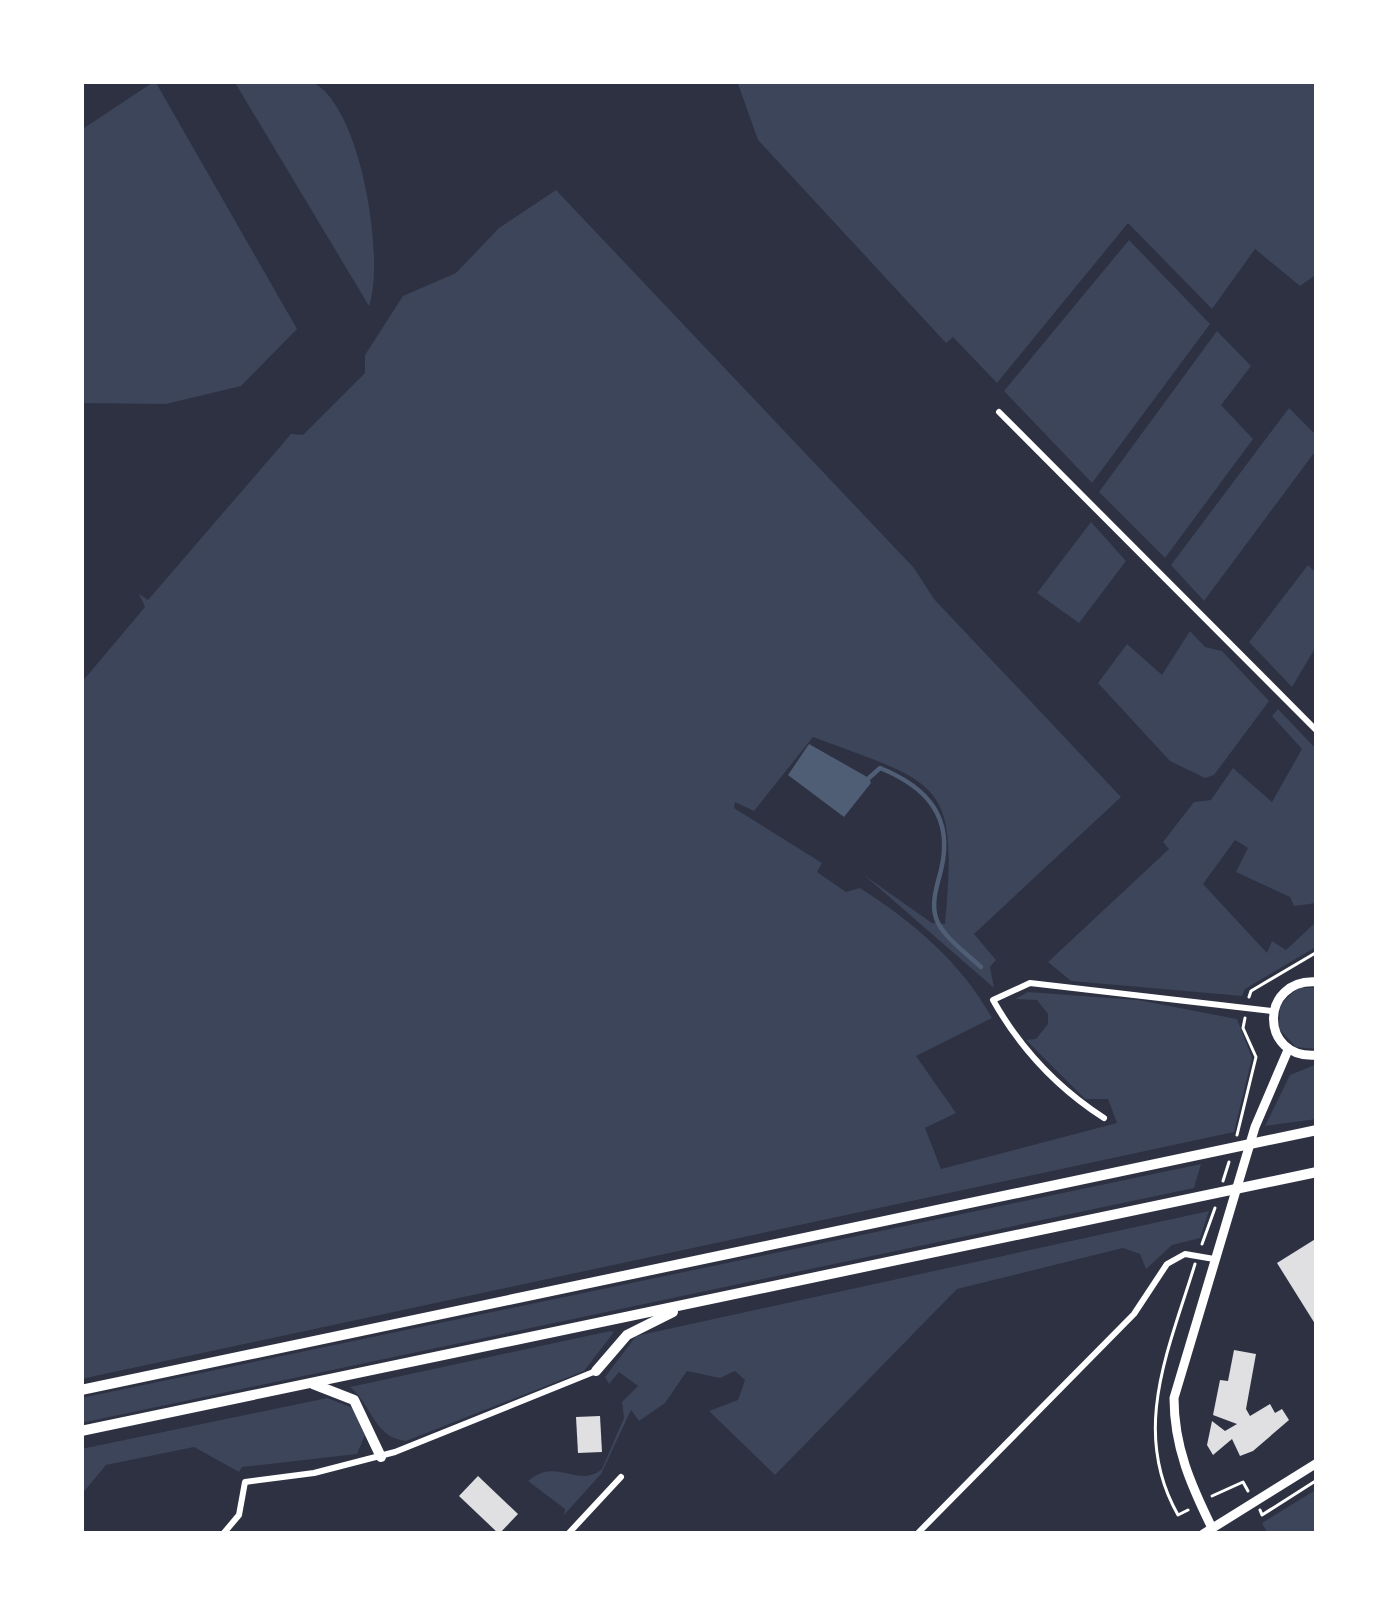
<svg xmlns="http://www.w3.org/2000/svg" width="1398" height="1615" font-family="'Asap Condensed',sans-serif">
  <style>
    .green { fill: #3c4559 }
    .water { fill: #4f5d75 }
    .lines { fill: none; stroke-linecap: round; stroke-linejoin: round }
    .stream { stroke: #4f5d75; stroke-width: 4.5 }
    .building { fill: #e0e0e3 }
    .path { stroke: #fff; stroke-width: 3 }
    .minor { stroke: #fff; stroke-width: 6 }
    .tertiary { stroke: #fff; stroke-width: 9 }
    .primary { stroke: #fff; stroke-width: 10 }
  </style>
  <rect width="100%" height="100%" fill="#2d3142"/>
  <g class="green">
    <path d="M155,81l142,248 -56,57 -75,18 -85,-1v-273z"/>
    <path d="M234,81c23,0 65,-8 83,4 45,29 68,174 52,221z"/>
    <path d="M737,81h580v193l-17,12 -45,-37 -43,60 -84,-86 -131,160 -44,-46 -7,6 -188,-203z"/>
    <path d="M556,190l358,378 20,31 187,198 -147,137 22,26 -6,7 4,21 -130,-113 68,48 13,1c13,-144 -3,-139 -132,-187l-59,74 -19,-9 -1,6 88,55 -5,9 29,20 14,-4c53,34 101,74 132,130l-76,38 40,57 -31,15 16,41 176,-46 -9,-24h-23l-59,-59 10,-1 12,-15v-10l-11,-14 -22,-1 13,-7 110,8 99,19 15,39 -18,74 -1153,247v-696l64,-76 -6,-13 9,6 143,-166 12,1 62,-62v-18l38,-59 53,-23 43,-45z"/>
    <path d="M1129,240l81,84 -118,159 -88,-92z"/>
    <path d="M1217,331l34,35 -30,39 32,34 -88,119 -66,-66z"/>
    <path d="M1289,408l28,28v13l-113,152 -33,-36z"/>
    <path d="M1091,522l35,39 -47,62 -42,-30z"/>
    <path d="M1308,565l9,9v71l-25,42 -43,-45z"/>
    <path d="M1190,631l15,16 17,4 47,50 -55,74 -9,3 -35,-17 -72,-78 29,-39 35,31z"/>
    <path d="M1278,709l39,41v153l-23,3 -4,-9 -54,-25 12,-24 -13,-8 -32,44 64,69 5,-12 14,9 31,-29 -3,27 -69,41 -3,7 -171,-15 -23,-19 121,-113 -6,-7 31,-40 17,-2 22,-32 39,34 30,-53 -30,-33z"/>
    <path d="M1298,988h19v61l-21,-2 -17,-18 1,-24z"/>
    <path d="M1317,1064v55l-52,7 25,-51z"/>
    <path d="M1201,1164l-7,24 -1113,235v-25z"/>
    <path d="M1209,1211l-9,27 -28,7 -26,24 -6,-15 -17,-6 -166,41 -182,186 -66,-64 29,-11 7,-20 -10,-9 -15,7 -33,-7 -22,32 -26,18 -8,-11 -30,64 -37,41 1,-6 -37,-28c28,-25 50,8 74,-12l22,-51 -2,-16 16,-16 -19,-14 -10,12 -4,-7 31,-41z"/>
    <path d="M610,1331l4,1 -30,39 -178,70c-32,-3 -34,-36 -56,-54z"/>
    <path d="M327,1398l26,10 12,27 -8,19 -115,13 -3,5 -45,-25 -88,18 -25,30v-46z"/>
    <path d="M1317,1489v45h-49l-6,-11z"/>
  </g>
  <path class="water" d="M809,744l60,34 2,5 -27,34 -56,-42z"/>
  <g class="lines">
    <path class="stream" d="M869,778l11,-10c47,19 74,49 61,102 -4,16 -10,32 -5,48 5,17 31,36 45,49"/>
  </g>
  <g class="building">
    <path d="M1317,1238v89l-40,-64z"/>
    <path d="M1234,1350l22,4 -10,55 4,7 20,-12 5,9 7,-4 7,11 -36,31 -13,5 -8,-17 -19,16 -6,-10 5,-24 13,10 12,-7 -24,-9 7,-35 8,1z"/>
    <path d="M600,1416l2,36 -24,1 -2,-36z"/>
    <path d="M478,1476l40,38 -19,20 -40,-38z"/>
  </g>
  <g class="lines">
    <g class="path">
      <path d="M1249,997l2,-6 66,-39"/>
      <path d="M1237,1135l19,-78 -13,-29 2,-10"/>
      <path d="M1223,1181l6,-19"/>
      <path d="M1202,1244l13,-36"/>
      <path d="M1212,1496l31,-14 5,9"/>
      <path d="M1188,1510l-10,5c-48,-84 -9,-166 17,-251"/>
      <path d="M1260,1510l2,5 55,-35"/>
    </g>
    <g class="minor">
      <path d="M999,412l318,319"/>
      <path d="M1104,1118c-45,-29 -84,-70 -111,-118l37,-17 242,28"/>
      <path d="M223,1534l16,-19 6,-33 69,-9 81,-21 201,-81"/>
      <path d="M568,1534l53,-57"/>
      <path d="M917,1534l217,-220 33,-50 18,-10 29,5"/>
    </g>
    <g class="tertiary">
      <path d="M1317,982c-58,-4 -58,78 0,73"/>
      <path d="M1212,1528c-21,-43 -38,-81 -38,-130l81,-271 33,-77"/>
      <path d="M1203,1534l114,-71"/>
    </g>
    <g class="primary">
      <path d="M596,1371l31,-36 46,-23"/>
      <path d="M313,1384l41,16 27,57"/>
      <path d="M81,1390l1236,-260"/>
      <path d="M81,1431l1236,-259"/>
    </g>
  </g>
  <rect width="1398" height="1615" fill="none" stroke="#ffffff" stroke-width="168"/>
</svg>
